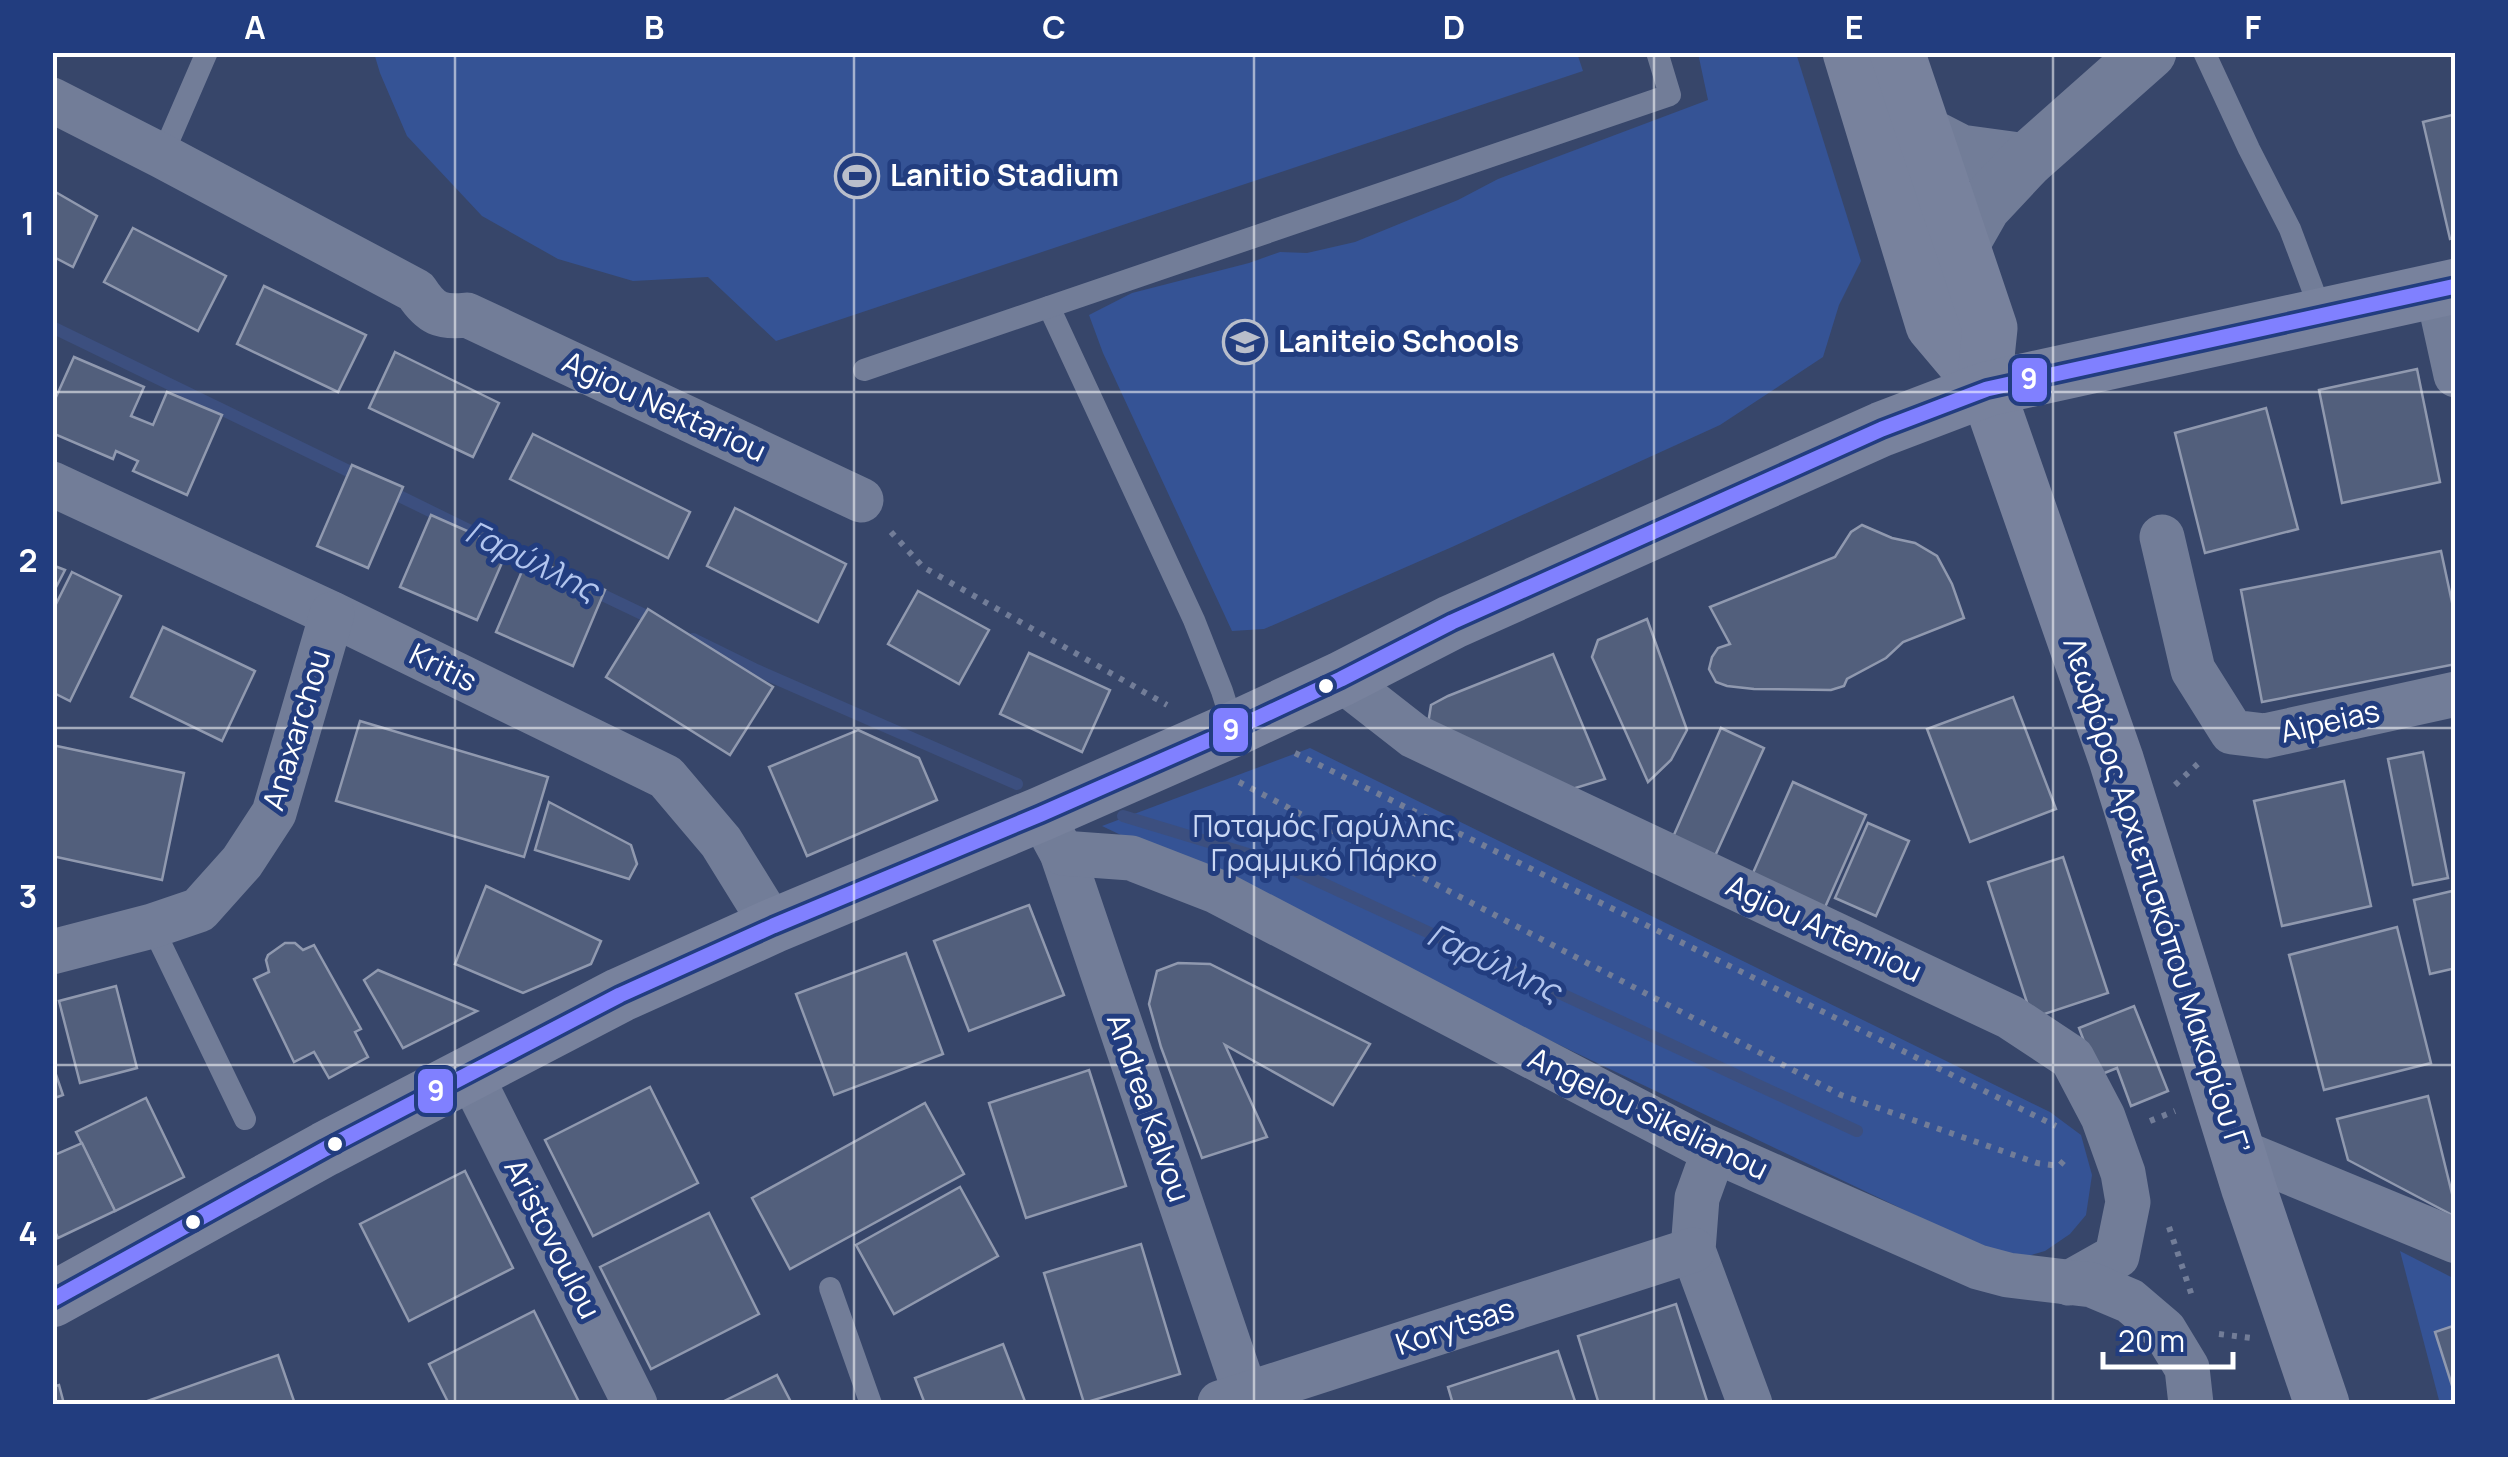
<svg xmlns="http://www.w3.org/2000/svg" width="2508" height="1457" font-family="Manrope,sans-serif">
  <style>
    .green { fill: #355395 }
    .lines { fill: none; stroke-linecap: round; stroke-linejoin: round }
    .stream { stroke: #3c4f7f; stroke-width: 12 }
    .building { fill: #525f7c; stroke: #9099af; stroke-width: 2.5 }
    .path { stroke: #727d98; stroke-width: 6; stroke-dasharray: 5 8; stroke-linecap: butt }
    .service { stroke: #727d98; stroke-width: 22 }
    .minor { stroke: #727d98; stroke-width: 45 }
    .tertiary { stroke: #727d98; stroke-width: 55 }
    .secondary { stroke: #78829d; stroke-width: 55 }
    .bus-1-casing { stroke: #223d7f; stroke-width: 22 }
    .bus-1 { stroke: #8080ff; stroke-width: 15 }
    .grid { fill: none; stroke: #fff; stroke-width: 2.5; stroke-opacity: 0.55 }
    .bus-dot { fill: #fff; stroke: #223d7f; stroke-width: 4 }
    .labels { text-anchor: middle; stroke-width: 10; stroke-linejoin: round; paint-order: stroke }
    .poi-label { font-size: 30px; font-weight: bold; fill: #fff; stroke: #223d7f; text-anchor: start }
    .street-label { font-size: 30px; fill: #fff; stroke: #223d7f }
    .park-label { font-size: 30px; fill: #cad8f5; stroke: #223d7f }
    .water-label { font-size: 32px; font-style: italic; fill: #b2c5ee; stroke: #223d7f }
    .line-badge { stroke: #223d7f; stroke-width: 4 }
    .badge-label { font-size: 28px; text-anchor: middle; font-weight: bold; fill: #fff }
    .neatline { fill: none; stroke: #fff; stroke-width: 4 }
    .grid-label { font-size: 32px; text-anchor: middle; font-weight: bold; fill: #fff }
  </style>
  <rect width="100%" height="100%" fill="#37466a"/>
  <g class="green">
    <path d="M1577,53l6,18 -807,270 -68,-64 -75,4 -75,-22 -76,-43 -75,-80 -27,-63 -6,-20z"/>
    <path d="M1698,53h98l65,208 -22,44 -16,52 -103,68 -268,122 -188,82 -32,2 -129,-278 -14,-38 43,-22 117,-30 31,-11 27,1 48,-11 103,-42 40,-21 210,-79z"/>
    <path d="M1310,748l740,364 31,23 11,40 -6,40 -16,19 -25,17 -34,10 -909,-435z"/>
    <path d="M2400,1251l55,28v125h-15z"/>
  </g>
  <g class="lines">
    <g class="stream">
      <path d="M52,327l313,152"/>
      <path d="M387,490l153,75"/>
      <path d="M590,589l67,32"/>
      <path d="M693,639l61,30 263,115"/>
      <path d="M1123,816l158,48 576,267"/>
    </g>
  </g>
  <g class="building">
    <path d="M2456,114v123l-6,2 -27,-117z"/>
    <path d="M52,190l45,26 -24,51 -21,-11z"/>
    <path d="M133,228l93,48 -28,55 -94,-49z"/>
    <path d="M264,286l102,49 -28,57 -101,-48z"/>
    <path d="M395,352l104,51 -26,54 -104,-49z"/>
    <path d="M74,357l70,30 -13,29 22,9 14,-33 55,23 -35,80 -54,-24 5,-10 -22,-10 -3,8 -61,-26v-27z"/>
    <path d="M2417,369l23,113 -98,21 -23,-113z"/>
    <path d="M2266,408l32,121 -93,24 -30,-120z"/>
    <path d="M533,434l157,78 -22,46 -158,-79z"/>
    <path d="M352,465l51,22 -35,81 -51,-22z"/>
    <path d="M735,508l111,56 -28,58 -111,-56z"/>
    <path d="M431,515l77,34 -31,71 -77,-33z"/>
    <path d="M1862,525l30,13 23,5 22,13 15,28 12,34 -61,24 -17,16 -39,21 -3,7 -13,4 -77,-1 -27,-3 -11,-4 -7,-13 3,-12 6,-9 12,-4 -20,-37 125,-50 16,-25z"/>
    <path d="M2441,551l15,70v43l-194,38 -21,-112z"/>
    <path d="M528,557l77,33 -32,76 -77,-34z"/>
    <path d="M52,565l13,5 -13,25z"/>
    <path d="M72,572l49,24 -51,105 -18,-9v-80z"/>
    <path d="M918,591l71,39 -30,54 -71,-40z"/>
    <path d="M648,609l125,78 -43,68 -124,-78z"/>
    <path d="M1647,619l40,111 -16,30 -23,22 -56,-125 6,-17z"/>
    <path d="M163,627l92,44 -33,70 -91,-44z"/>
    <path d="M1029,653l81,37 -28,62 -82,-38z"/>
    <path d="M1553,654l52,125 -36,11 -141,-66 3,-19 17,-9z"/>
    <path d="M2013,697l43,112 -86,33 -43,-113z"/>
    <path d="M360,721l188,56 -24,80 -188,-56z"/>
    <path d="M1721,728l43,20 -49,108 -42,-19z"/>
    <path d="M858,730l61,28 18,42 -130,56 -38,-89z"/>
    <path d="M52,745l132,28 -22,107 -110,-24z"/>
    <path d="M2423,752l25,126 -35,7 -25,-126z"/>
    <path d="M2344,781l27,125 -89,20 -28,-125z"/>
    <path d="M1793,782l73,33 -44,99 -73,-32z"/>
    <path d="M549,802l82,43 6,19 -8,15 -94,-29z"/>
    <path d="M1868,823l41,18 -33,75 -41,-18z"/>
    <path d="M2063,857l45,136 -76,25 -44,-136z"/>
    <path d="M486,886l115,55 -10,23 -68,29 -68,-29z"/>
    <path d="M2452,891l4,14v63l-26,6 -16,-74z"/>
    <path d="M1029,905l35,90 -95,36 -35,-90z"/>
    <path d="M2397,927l34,136 -107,27 -35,-135z"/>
    <path d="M285,943h10l8,7 11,-5 47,84 -6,3 13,25 -39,21 -15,-26 -20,10 -40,-83 15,-7 -3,-12 2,-5z"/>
    <path d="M906,953l37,101 -109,41 -38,-101z"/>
    <path d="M1178,963l32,1 160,80 -37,61 -108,-60 42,92 -65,21 -41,-111 -12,-43 8,-33z"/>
    <path d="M378,970l99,41 -74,37 -39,-68z"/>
    <path d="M116,986l21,82 -57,15 -21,-82z"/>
    <path d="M2134,1006l34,85 -37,15 -14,-38 -20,8 -18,-48z"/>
    <path d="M52,1063l11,32 -11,4z"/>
    <path d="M1089,1070l37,116 -100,32 -37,-115z"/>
    <path d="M650,1087l48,96 -105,53 -48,-96z"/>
    <path d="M2428,1096l28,114v7l-108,-57 -11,-41z"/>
    <path d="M146,1098l38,79 -69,34 -39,-79z"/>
    <path d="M925,1103l39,71 -174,95 -38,-71z"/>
    <path d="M82,1143l33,68 -57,27 -6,-13v-69z"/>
    <path d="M465,1171l48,97 -104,53 -49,-97z"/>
    <path d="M960,1187l38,69 -104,58 -38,-69z"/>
    <path d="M709,1213l50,101 -108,55 -51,-102z"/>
    <path d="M1141,1244l39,130 -96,29 -40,-130z"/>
    <path d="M1676,1304l32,100h-109l-21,-68z"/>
    <path d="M534,1311l46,93h-131l-20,-40z"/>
    <path d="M2456,1325v73l-21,-66z"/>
    <path d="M1003,1344l23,60h-101l-10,-26z"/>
    <path d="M1558,1351l18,53h-123l-5,-17z"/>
    <path d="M278,1355l17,49h-156z"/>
    <path d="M777,1375l15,29h-74z"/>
    <path d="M59,1385l5,19h-12v-17z"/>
  </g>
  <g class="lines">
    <g class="path">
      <path d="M891,532l32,35 244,138"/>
      <path d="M1295,753l761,373"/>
      <path d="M1239,782l602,313 196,68 22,3 10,-11"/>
      <path d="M2175,785l27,-25"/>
      <path d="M2150,1121l25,-10"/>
      <path d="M2169,1227l23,69"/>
      <path d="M2219,1334l32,4"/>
    </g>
    <g class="service">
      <path d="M2204,52l45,97 41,80 32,85"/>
      <path d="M162,156l45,-104"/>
      <path d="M1049,307l145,313 28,71 12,38"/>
      <path d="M864,370l806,-275 -13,-43"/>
      <path d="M152,926l93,193"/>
      <path d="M830,1288l41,116"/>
    </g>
    <g class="minor">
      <path d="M52,100l110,56 254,135c15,23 25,27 51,24l394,185"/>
      <path d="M2437,289l19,86"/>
      <path d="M52,484l280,130 334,163 55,65 52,84"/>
      <path d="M2162,537l31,133 39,62 33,4 191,-42"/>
      <path d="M1341,679l73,57 596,281 62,41 31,59 20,56 5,29 -11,54 -48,27"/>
      <path d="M1049,829l13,24 187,551"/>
      <path d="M1062,853l69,5 85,33 486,254 276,122 30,8 84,10 38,16 34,29 23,38 4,36"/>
      <path d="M52,952l100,-26 47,-16 43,-48 32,-49 58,-199"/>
      <path d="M470,1074l165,330"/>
      <path d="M1714,1151l-17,47 -4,52 57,154"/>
      <path d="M2238,1151l218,90"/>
      <path d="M1220,1403l473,-153"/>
    </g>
    <g class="tertiary">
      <path d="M1925,134l35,18 66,9"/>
      <path d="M1963,242l20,-35 43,-46 123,-109"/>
    </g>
    <g class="secondary">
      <path d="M1850,52l83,273 54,64"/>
      <path d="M1897,52l93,276 -4,38 1,23 129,370 133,430 73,215"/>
      <path d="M52,1300l273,-151 295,-154 153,-69 268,-112 193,-85 107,-50 111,-57 430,-193 105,-40 469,-103"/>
    </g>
    <defs>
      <path id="bus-1" d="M52,1300l273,-151 295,-154 153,-69 268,-112 193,-85 107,-50 111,-57 430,-193 105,-40 469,-103"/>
    </defs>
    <use href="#bus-1" class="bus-1-casing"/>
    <use href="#bus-1" class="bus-1"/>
  </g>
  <path class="grid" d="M455,52v1352M854,52v1352M1254,52v1352M1654,52v1352M2053,52v1352M52,392h2404M52,728h2404M52,1065h2404"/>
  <defs>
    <symbol id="stadium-ring" viewBox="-11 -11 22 22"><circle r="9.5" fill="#223d7f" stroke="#b9becb" stroke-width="1.5"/><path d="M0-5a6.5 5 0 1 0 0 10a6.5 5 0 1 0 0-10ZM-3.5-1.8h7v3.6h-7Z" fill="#b9becb"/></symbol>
    <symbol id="school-ring" viewBox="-11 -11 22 22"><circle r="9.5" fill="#223d7f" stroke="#b9becb" stroke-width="1.5"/><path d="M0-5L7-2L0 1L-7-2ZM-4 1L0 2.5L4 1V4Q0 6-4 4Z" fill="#b9becb"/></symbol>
  </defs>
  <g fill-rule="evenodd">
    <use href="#stadium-ring" x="832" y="151" width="50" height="50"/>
    <use href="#school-ring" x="1220" y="317" width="50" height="50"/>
  </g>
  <g class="bus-dot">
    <circle cx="1326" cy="686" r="9"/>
    <circle cx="335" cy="1144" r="9"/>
    <circle cx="193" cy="1222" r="9"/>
  </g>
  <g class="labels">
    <g class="poi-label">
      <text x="890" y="186">Lanitio Stadium</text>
      <text x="1278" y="352">Laniteio Schools</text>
    </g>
    <g class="street-label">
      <text transform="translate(664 407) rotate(25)" y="10">Agiou Nektariou</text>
      <text transform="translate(443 668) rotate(26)" y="10">Kritis</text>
      <text transform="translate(2330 722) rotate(-13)" y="10">Aipeias</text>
      <text transform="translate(297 730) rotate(-73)" y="10">Anaxarchou</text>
      <text transform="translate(2156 896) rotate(72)" y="10">Λεωφόρος Αρχιεπισκόπου Μακαρίου Γ’</text>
      <text transform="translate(1824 929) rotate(25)" y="10">Agiou Artemiou</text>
      <text transform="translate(1148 1108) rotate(71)" y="10">Andrea Kalvou</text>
      <text transform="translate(1648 1114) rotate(26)" y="10">Angelou Sikelianou</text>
      <text transform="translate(552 1239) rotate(63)" y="10">Aristovoulou</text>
      <text transform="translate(1455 1327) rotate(-18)" y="10">Korytsas</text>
    </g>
    <g class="park-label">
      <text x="1324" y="837">Ποταμός Γαρύλλης<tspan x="1324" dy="34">Γραμμικό Πάρκο</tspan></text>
    </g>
    <g class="water-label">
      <text transform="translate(532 561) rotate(26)" y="11">Γαρύλλης</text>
      <text transform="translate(1494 963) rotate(25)" y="11">Γαρύλλης</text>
    </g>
  </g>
  <g class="line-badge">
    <rect x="2010" y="356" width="39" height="48" rx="10" fill="#8080ff"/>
    <rect x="1211" y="706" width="39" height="48" rx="10" fill="#8080ff"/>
    <rect x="416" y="1067" width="39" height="48" rx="10" fill="#8080ff"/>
  </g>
  <g class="badge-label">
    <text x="2029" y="389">9</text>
    <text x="1231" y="740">9</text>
    <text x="436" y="1101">9</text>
  </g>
  <rect width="2508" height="1457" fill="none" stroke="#223d7f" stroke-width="110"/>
  <path d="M2103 1352v15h130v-15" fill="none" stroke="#ffffff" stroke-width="5"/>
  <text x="2118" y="1352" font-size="30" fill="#ffffff" stroke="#223d7f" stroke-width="8" paint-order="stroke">20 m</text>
  <rect x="55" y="55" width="2398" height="1347" class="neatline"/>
  <g class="grid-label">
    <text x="255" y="39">A</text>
    <text x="654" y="39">B</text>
    <text x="1054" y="39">C</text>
    <text x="1454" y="39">D</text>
    <text x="1854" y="39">E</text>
    <text x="2253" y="39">F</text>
    <text x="28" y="235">1</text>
    <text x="28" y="572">2</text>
    <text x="28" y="908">3</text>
    <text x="28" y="1245">4</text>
  </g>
</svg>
